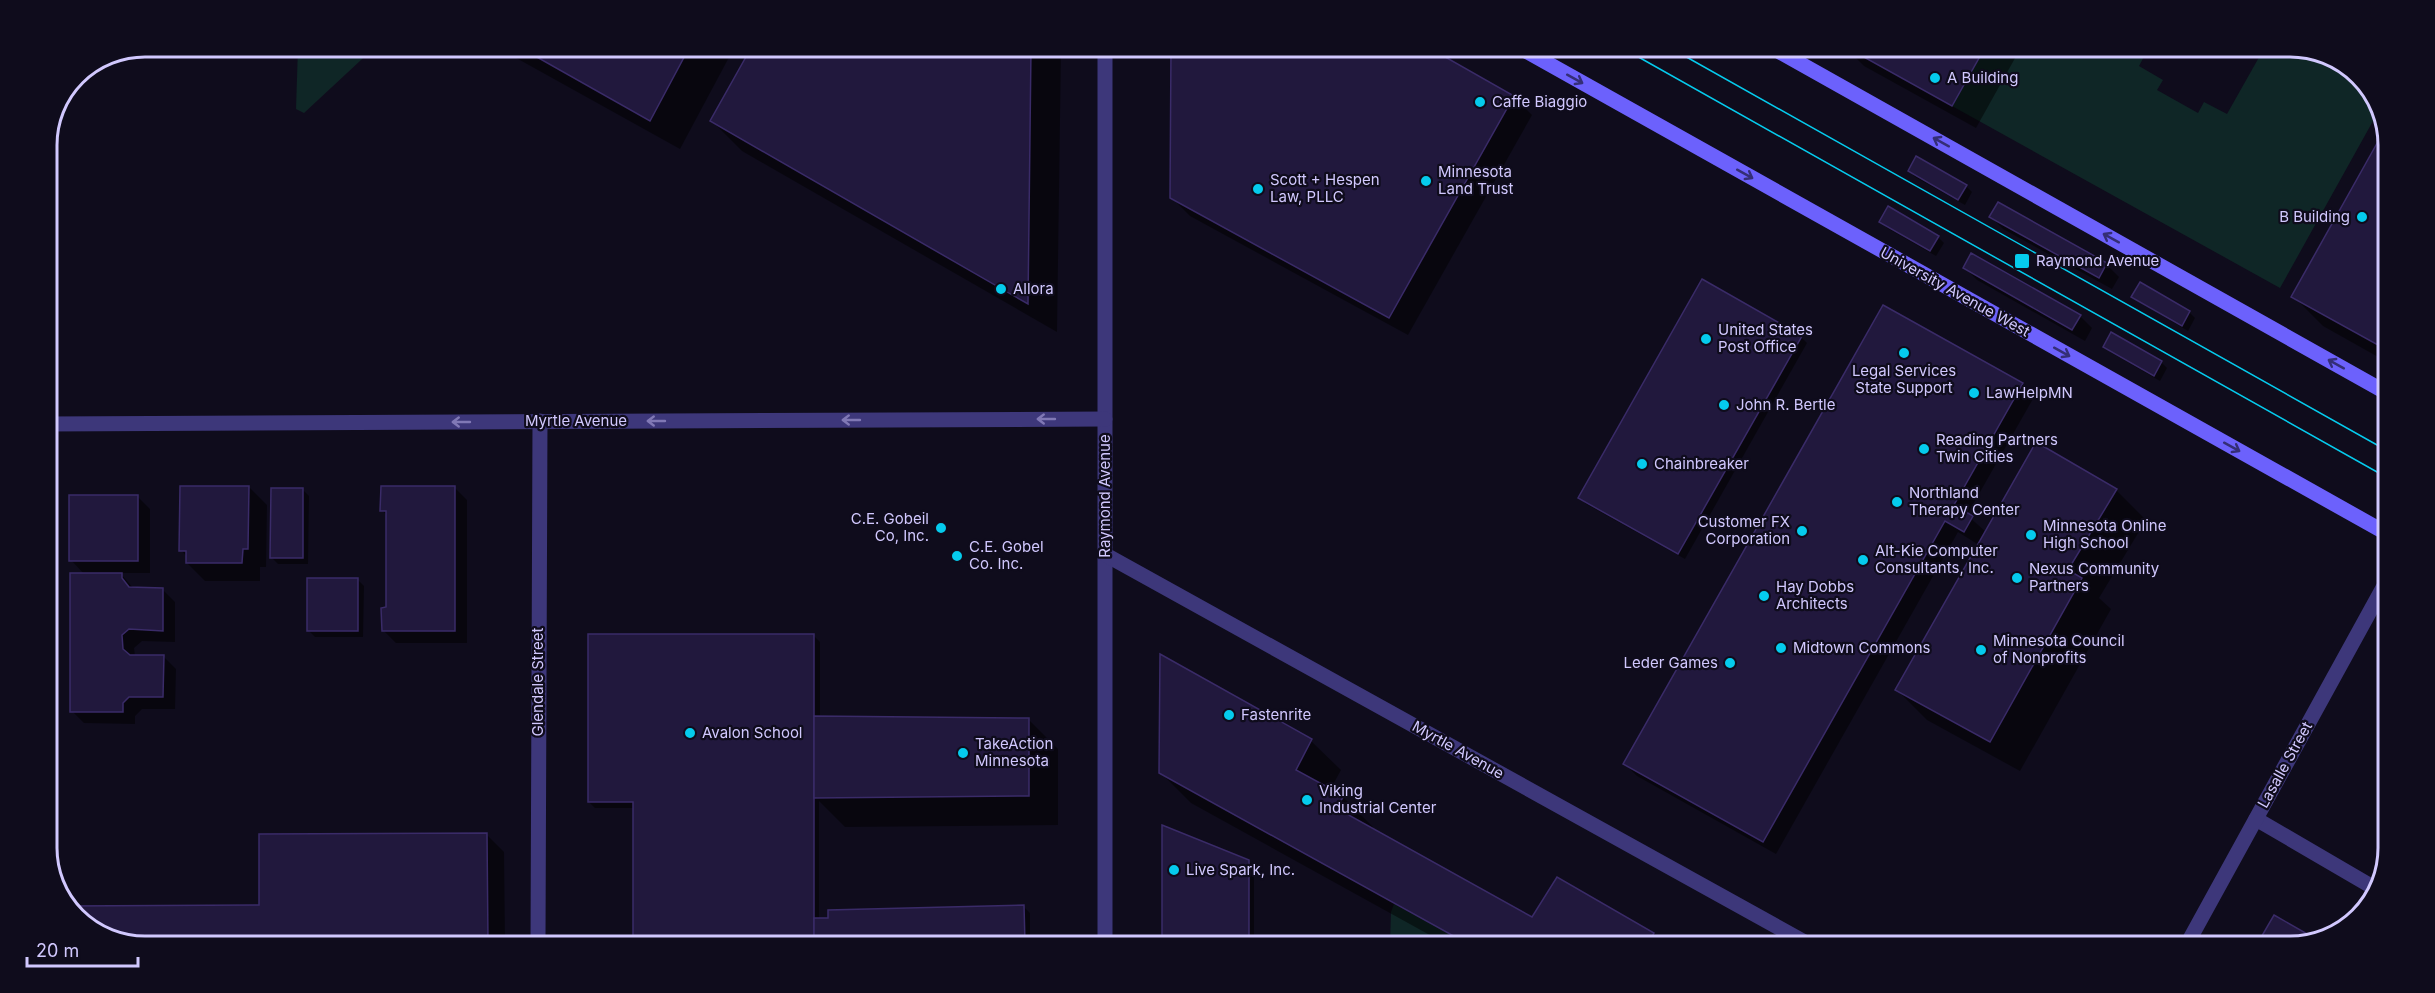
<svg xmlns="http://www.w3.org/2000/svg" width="2435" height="993" font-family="Inter,sans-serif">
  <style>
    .green { fill: #0f2626 }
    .shadow { fill: #0007 }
    .building { fill: #21183d; stroke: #3a2b68; stroke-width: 1.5 }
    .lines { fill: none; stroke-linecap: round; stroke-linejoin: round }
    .service { stroke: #3d377a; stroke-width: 15 }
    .minor { stroke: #3d377a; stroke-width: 15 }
    .secondary { stroke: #6c61fc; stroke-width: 15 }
    .tram { stroke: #05cbed; stroke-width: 1.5 }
    .oneway { stroke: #342e76 }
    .oneway2 { stroke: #8078b5 }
    .poi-dot { fill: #05cbed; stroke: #0f0c1c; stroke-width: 2 }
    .labels { text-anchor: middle; stroke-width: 4.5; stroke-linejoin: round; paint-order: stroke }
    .poi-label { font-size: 15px; fill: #d1c8fe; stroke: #0f0c1c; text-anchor: start }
    .street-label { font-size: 15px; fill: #d1c8fe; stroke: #0f0c1c }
    .rim { fill: none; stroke: #d1c8fe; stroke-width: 3 }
  </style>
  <rect width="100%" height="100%" fill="#0f0c1c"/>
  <g class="green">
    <path d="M298,47h77l-71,66 -8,-4z"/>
    <path d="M1983,51h164l-8,15 24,14 -6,10 41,23 6,-11 23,12 35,-62h60l46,33 10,27 -98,176 -328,-182z"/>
    <path d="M1394,904l74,40h-78l1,-32z"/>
  </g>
  <g class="shadow">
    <path d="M503,47l231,1 -54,101 -171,-95z"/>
    <path d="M752,48l309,1 -4,283 -315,-181 -30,-30z"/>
    <path d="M1173,49l257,1 84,47 18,18 -124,220 -218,-119 -18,-18z"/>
    <path d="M1849,51h170l-43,77 -112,-62z"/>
    <path d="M2386,131l2,7 -1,224 -64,-36 -30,-30z"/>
    <path d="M1909,171l57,15 6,6 -7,13 -50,-28z"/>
    <path d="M1991,217l115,47 13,13 -7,12 -109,-60z"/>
    <path d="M1881,222l57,15 6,6 -8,13 -49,-28z"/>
    <path d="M1965,268l115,48 12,12 -7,13 -108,-61z"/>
    <path d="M1703,281l98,56 6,6 -122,216 -99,-55 -6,-6z"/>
    <path d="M2133,296l56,16 6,6 -7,13 -49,-29z"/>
    <path d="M2105,346l56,16 6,6 -7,13 -50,-29z"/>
    <path d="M2022,384l12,13 -67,118 19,17 130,-42 30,30 -47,78 12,11 -91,162 -93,-51 -30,-30 82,-145 -21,-13 -182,322 -139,-78 -12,-12z"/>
    <path d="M249,487l18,18 -1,62h-6v14h-55l-18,-18v-6l-6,-7z"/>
    <path d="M454,487l13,13v143h-71l-13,-13 5,-21 -1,-93 -5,-6z"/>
    <path d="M303,490l6,6 -1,68h-30l-6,-6z"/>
    <path d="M137,496l13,13v64h-30l14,16 29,1 12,12v40l-33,-1 -8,7 1,8 29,1 12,12 -1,40h-33l-7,7v8l-51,-1 -12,-12 13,-136 -14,-15z"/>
    <path d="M358,580l6,6 -1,51h-48l-6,-6z"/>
    <path d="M814,636l6,6v76l208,1 30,30v76l-213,2 -26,-26v119l205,-13 6,6v30l-396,-1v-134h-39l-6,-6z"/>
    <path d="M1311,741l30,29 -11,20 13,7 30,30 -1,2 161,90 120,15 11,11 -218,-1 -255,-141 -30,-30z"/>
    <path d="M486,834l18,18 1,90 -392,-1 -46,-34 194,-1z"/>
    <path d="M1248,861l6,6v77h-90z"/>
    <path d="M2275,917l39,22 -24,7h-32z"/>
  </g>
  <g class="building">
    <path d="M519,47l170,1 -39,73z"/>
    <path d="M751,48l280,1 -3,255 -318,-183z"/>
    <path d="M1171,49l262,1 81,46 -125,222 -219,-120z"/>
    <path d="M1853,51h130l-31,55z"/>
    <path d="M2385,129l3,9 -1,212 -96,-53z"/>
    <path d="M1916,156l51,29 -9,15 -50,-29z"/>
    <path d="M1998,202l109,61 -8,15 -110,-61z"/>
    <path d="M1888,206l51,30 -9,15 -51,-29z"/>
    <path d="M1971,253l110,62 -9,15 -109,-62z"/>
    <path d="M1702,279l100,57 -124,218 -100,-56z"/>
    <path d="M2140,282l50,29 -8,15 -51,-29z"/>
    <path d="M1883,305l140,78 -69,122 19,11 -9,16 -19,-11 -182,321 -140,-78z"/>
    <path d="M2111,332l51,29 -8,15 -51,-29z"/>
    <path d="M2036,442l81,47 -49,81 14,8 -92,164 -95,-52z"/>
    <path d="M180,486h69l-1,63h-5l-1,14h-56v-12h-7z"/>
    <path d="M381,486h74v145h-73l-1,-23 5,-1v-96h-6z"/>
    <path d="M271,488h32v70h-33z"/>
    <rect x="69" y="495" width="69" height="66"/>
    <path d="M70,573h52v5l7,9 34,1v43l-34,-2 -7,6 1,14 7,6h34l-1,42h-34l-6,6v9h-53z"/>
    <rect x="307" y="578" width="51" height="53"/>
    <path d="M588,634h226v309l-181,-1v-140h-45z"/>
    <path d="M1160,654l152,85 -16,31 48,26 -8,12 196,109 25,-40 97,56 -5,9 4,3 -185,-1 -309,-171z"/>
    <path d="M814,716l215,2v78l-215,2z"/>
    <path d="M1162,825l87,35v84h-87z"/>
    <path d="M487,833l1,109 -375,-1 -47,-35 193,-1v-71z"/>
    <path d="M1024,905l1,38h-211v-25h14v-8z"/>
    <path d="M2274,915l42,24 -26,7h-34z"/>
  </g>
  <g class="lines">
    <path class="service" d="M2256,819l120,70"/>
    <g class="minor">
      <path d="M1105,49v895"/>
      <path d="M47,424l1058,-5"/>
      <path d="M1106,555l704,390"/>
      <path d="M538,942l2,-521"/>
      <path d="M2186,946l199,-362"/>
    </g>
    <g class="secondary">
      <path d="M1524,50l862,483"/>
      <path d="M1778,51l609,342"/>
    </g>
    <g class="tram">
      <path d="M1626,50l760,427"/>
      <path d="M1674,50l712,400"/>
    </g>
  </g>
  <defs><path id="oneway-shaft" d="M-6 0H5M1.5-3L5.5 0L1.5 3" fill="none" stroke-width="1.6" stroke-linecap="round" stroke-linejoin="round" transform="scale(1.5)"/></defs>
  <g class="oneway">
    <use href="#oneway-shaft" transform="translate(1575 79) rotate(29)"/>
    <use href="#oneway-shaft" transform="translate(1941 142) rotate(-151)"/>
    <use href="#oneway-shaft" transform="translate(1745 174) rotate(29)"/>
    <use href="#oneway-shaft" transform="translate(2111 238) rotate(-151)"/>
    <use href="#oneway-shaft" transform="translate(2062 352) rotate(29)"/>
    <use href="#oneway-shaft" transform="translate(2336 364) rotate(-151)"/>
    <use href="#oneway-shaft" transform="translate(2232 447) rotate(29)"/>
  </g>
  <g class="oneway2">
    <use href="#oneway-shaft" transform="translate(1046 419) rotate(180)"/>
    <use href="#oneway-shaft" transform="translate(851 420) rotate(180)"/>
    <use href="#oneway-shaft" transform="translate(656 421) rotate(180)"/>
    <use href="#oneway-shaft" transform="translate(461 422) rotate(180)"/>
  </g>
  <g class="poi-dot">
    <circle cx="1935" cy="78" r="6"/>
    <circle cx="1480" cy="102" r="6"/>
    <circle cx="1426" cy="181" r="6"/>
    <circle cx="1258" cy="189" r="6"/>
    <circle cx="2362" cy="217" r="6"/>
    <rect x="2014" y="253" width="16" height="16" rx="3"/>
    <circle cx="1001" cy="289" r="6"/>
    <circle cx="1706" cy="339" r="6"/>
    <circle cx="1904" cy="353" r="6"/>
    <circle cx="1974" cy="393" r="6"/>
    <circle cx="1724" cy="405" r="6"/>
    <circle cx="1924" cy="449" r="6"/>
    <circle cx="1642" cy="464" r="6"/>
    <circle cx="1897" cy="502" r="6"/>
    <circle cx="941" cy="528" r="6"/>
    <circle cx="1802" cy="531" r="6"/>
    <circle cx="2031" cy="535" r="6"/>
    <circle cx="957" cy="556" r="6"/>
    <circle cx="1863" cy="560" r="6"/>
    <circle cx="2017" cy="578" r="6"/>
    <circle cx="1764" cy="596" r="6"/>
    <circle cx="1781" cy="648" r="6"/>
    <circle cx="1981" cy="650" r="6"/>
    <circle cx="1730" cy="663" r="6"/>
    <circle cx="1229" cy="715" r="6"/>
    <circle cx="690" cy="733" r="6"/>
    <circle cx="963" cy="753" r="6"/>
    <circle cx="1307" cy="800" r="6"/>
    <circle cx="1174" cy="870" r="6"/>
  </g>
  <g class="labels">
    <g class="poi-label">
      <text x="1947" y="83">A Building</text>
      <text x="1492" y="107">Caffe Biaggio</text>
      <text x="1438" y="177">Minnesota<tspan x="1438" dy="17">Land Trust</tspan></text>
      <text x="1270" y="185">Scott + Hespen<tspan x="1270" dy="17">Law, PLLC</tspan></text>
      <text x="2350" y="222" text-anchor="end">B Building</text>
      <text x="2036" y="266">Raymond Avenue</text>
      <text x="1013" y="294">Allora</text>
      <text x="1718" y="335">United States<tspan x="1718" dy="17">Post Office</tspan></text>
      <text x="1904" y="376" text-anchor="middle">Legal Services<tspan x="1904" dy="17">State Support</tspan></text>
      <text x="1986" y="398">LawHelpMN</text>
      <text x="1736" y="410">John R. Bertle</text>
      <text x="1936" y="445">Reading Partners<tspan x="1936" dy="17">Twin Cities</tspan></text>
      <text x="1654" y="469">Chainbreaker</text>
      <text x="1909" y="498">Northland<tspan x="1909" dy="17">Therapy Center</tspan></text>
      <text x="929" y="524" text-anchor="end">C.E. Gobeil<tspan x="929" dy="17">Co, Inc.</tspan></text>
      <text x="1790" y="527" text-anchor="end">Customer FX<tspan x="1790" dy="17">Corporation</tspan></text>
      <text x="2043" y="531">Minnesota Online<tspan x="2043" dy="17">High School</tspan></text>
      <text x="969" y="552">C.E. Gobel<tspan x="969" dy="17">Co. Inc.</tspan></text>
      <text x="1875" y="556">Alt-Kie Computer<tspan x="1875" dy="17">Consultants, Inc.</tspan></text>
      <text x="2029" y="574">Nexus Community<tspan x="2029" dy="17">Partners</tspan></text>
      <text x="1776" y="592">Hay Dobbs<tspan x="1776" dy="17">Architects</tspan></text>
      <text x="1993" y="646">Minnesota Council<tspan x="1993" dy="17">of Nonprofits</tspan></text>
      <text x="1793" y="653">Midtown Commons</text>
      <text x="1718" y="668" text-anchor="end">Leder Games</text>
      <text x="1241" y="720">Fastenrite</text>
      <text x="702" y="738">Avalon School</text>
      <text x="975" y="749">TakeAction<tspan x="975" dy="17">Minnesota</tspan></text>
      <text x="1319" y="796">Viking<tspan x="1319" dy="17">Industrial Center</tspan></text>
      <text x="1186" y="875">Live Spark, Inc.</text>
    </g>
    <g class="street-label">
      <text transform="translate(1955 292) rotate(29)" y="5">University Avenue West</text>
      <text x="576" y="426">Myrtle Avenue</text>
      <text transform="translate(1105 496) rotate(-90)" y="5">Raymond Avenue</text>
      <text transform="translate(538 682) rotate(-90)" y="5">Glendale Street</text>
      <text transform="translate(1458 750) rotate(29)" y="5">Myrtle Avenue</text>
      <text transform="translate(2285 765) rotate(-61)" y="5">Lasalle Street</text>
    </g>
  </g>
  <path d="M0 0H2435V993H0ZM145 57H2290A88 88 0 0 1 2378 145V848A88 88 0 0 1 2290 936H145A88 88 0 0 1 57 848V145A88 88 0 0 1 145 57Z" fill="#0f0c1c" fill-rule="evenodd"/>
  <path class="rim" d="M145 57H2290A88 88 0 0 1 2378 145V848A88 88 0 0 1 2290 936H145A88 88 0 0 1 57 848V145A88 88 0 0 1 145 57Z"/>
  <path d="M27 957v9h111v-9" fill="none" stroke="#d1c8fe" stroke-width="3"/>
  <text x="36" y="957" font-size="18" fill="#d1c8fe" stroke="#0f0c1c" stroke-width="4.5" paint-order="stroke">20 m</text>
</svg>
